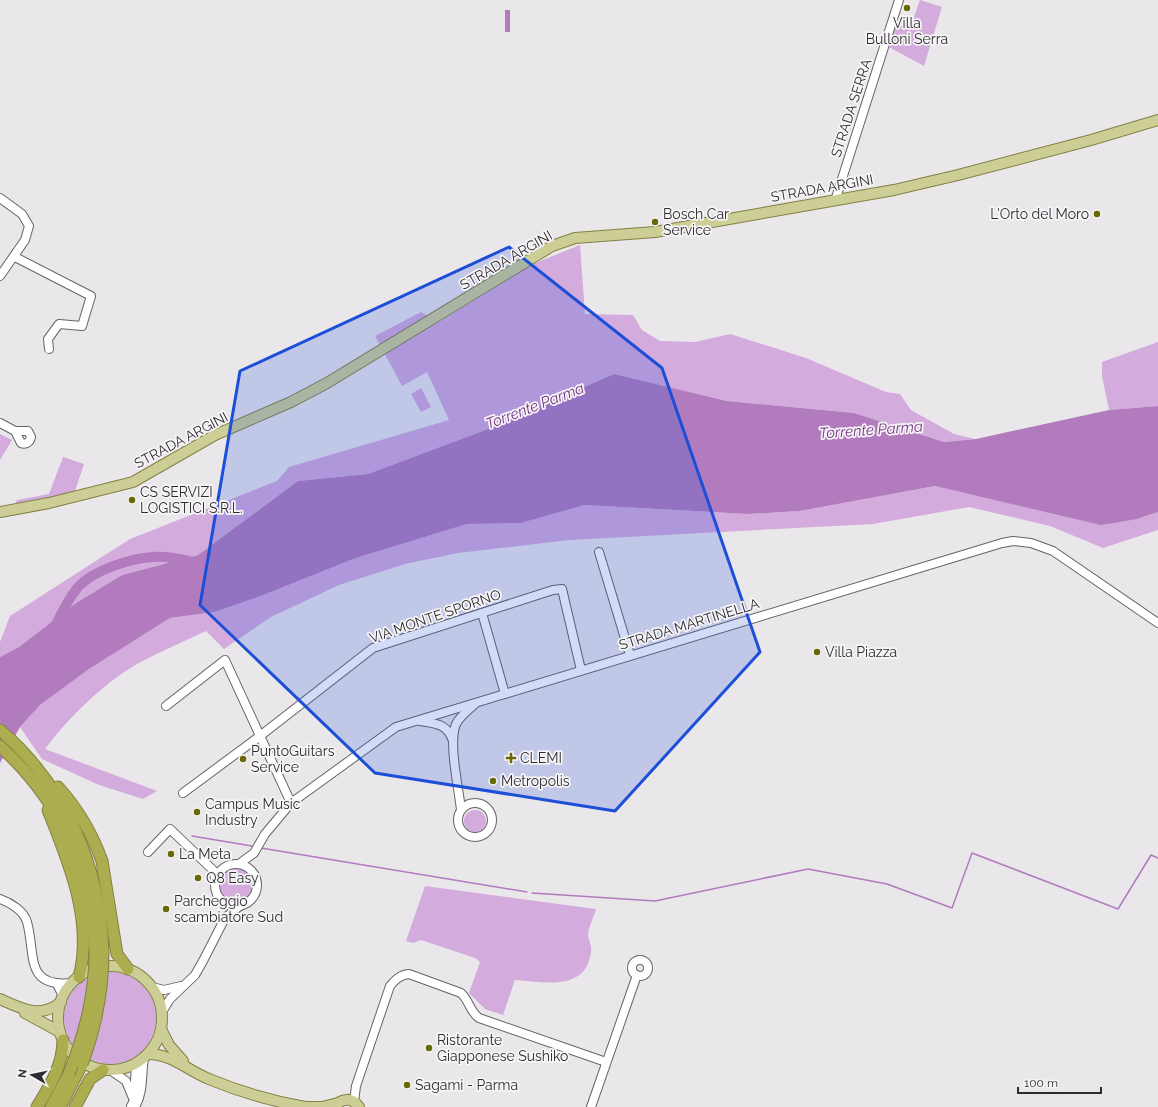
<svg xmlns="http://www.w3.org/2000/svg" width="1158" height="1107" font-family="Raleway,sans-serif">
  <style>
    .green { fill: #d3abdc }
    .water { fill: #b17bbd }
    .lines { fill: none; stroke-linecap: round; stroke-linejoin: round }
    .stream { stroke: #b17bbd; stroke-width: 1.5 }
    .river { stroke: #b17bbd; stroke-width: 10 }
    .minor-casing { stroke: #656366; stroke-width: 10 }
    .major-casing { stroke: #808043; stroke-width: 12 }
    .highway-casing { stroke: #808043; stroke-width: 13 }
    .minor { stroke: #fff; stroke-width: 8 }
    .major { stroke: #cdce95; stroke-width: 10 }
    .highway { stroke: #acad4e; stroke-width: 11 }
    .highway-bridge-casing { stroke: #808043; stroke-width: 13; stroke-linecap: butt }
    .highway-bridge { stroke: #acad4e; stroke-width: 11 }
    .marked { fill: #1d4ed8; fill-opacity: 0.2; stroke: #1d4ed8; stroke-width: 3; stroke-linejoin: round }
    .poi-dot { fill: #686804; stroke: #f7f5f8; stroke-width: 1.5 }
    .labels { text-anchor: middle; stroke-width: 3.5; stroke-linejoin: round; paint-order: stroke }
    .poi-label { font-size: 14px; fill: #2e2d2e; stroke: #f7f5f8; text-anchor: start }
    .street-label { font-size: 14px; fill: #2e2d2e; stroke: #f7f5f8 }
    .water-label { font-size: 15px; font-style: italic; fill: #743283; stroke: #f7f5f8 }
  </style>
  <rect width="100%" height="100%" fill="#eae7eb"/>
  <g class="green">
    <path d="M920,0l22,7 -18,59 -37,-20 7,-23 16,5z"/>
    <path d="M580,245l5,69 48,1 9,15 18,11 35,1 35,-8 76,24 80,34 14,2 11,16 43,24 21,5 -31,3 -90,-29 -127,-12 -113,-27 -126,55 -120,45 -70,7 -100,74 -76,20 -46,28 -57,44 -19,10v-15l10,-26 120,-77 147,-58 12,-14 160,-47 -22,-48 -25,14 -27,-50 46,-24 18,10 94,-58z"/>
    <path d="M1158,342v64l-49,4 -7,-34v-14z"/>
    <path d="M421,388l10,19 -10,5 -10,-18z"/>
    <path d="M0,434l12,6 -12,20z"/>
    <path d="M63,457l21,7 -10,30 -59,11 2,-5 32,-6z"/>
    <path d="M935,486l114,26 88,7 21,-7v18l-55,18 -53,-22 -81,-19 -96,17 -303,16 -112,13 -53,11 -66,21 -68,32 -47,32 -18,-18c-23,11 -47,21 -69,33 -34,20 -69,54 -92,85l112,42 -14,8 -44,-14 -57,-26 -22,-32 20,-22 49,-36 81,-51 44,-6 47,-16 95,-38 111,-34 54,-1 64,-18 163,9 52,-3z"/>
    <circle cx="475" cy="821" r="11"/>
    <circle cx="236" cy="885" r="16"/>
    <path d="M425,886l171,23c-2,8 -8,19 -8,27 1,5 4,10 3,15 -4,41 -47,31 -76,29l-12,35 -18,-6 -16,-16 11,-31 -5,-4 -54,-18 -8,3 -7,-2z"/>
    <circle cx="110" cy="1018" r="46"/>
  </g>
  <g class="water">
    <rect x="505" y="10" width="5" height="22"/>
    <path d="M614,374l113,27 127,12 90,29 32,-3 133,-29 49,-4v106l-21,7 -36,6 -166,-39 -135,25 -52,3 -163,-9 -64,18 -54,1 -111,34 -95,38 -47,16 -44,6 -81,51 -49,36 -20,22 -20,36v-106l19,-10 57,-44 46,-28 76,-20 100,-74 70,-7 120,-45z"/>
  </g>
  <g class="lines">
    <g class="stream">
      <path d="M192,836l60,10"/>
      <path d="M261,848l266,44"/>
      <path d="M532,893l123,8 153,-32 79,15 65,24 20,-55 146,56 33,-54 7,3"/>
    </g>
    <path class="river" d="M55,626c7,-13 14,-29 24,-40 15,-16 53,-28 74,-29 14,-1 27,2 40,5"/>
    <defs>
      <g id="minor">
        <path d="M0,198l22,16 7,12 -4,14 -25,36"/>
        <path d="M835,201l64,-201"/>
        <path d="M15,257l76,39 -9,30 -23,-2 -11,15 1,10"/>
        <path d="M0,423l15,8h13l3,6c-1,5 -5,8 -10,6l-6,-12"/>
        <path d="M599,552l31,103"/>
        <path d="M482,613l23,81"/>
        <path d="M166,706l59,-46 66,143"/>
        <path d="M420,721c15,2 28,3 33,20"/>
        <path d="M183,793l77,-57 113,-88 180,-58 9,-1 19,81"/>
        <circle cx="475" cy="820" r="17"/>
        <path d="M461,810c-2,-21 -13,-67 -5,-86 4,-8 13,-15 19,-20"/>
        <path d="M148,852l22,-23 44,42 1,10"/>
        <path d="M239,864l15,-11 11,-19 26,-31 105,-76 606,-184 11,-2 18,2 22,8 105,72"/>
        <circle cx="236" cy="885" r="21"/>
        <path d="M0,899c11,4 24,12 27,23 9,32 -3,66 45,61"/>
        <circle cx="640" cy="968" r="8"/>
        <path d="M57,984l6,12"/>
        <path d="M152,987l12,3 17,-4"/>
        <path d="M162,1012l8,-13 25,-24 8,-14 22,-43 16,-13"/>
        <path d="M110,1070l16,11 7,17"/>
        <path d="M354,1102l2,-16 34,-100c6,-7 10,-11 19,-12l52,19c8,7 9,19 18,25l127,44"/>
        <path d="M131,1106l3,-5 2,-38"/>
        <path d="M135,1107c9,-16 6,-31 9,-49"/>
        <path d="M591,1107l46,-132"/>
      </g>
      <g id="major">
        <path d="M0,512l49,-9 84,-21 82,-47 76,-33 36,-19 225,-137 23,-8 80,-6 239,-42 64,-15 133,-35 67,-20"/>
        <circle cx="110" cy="1018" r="52"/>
        <path d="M0,999c22,10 41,20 61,3"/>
        <path d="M25,1013l35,19"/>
        <path d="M161,1029l8,16 14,16"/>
        <path d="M148,1054c24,0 39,16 61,25 31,13 63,22 96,28"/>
        <path d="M303,1107h19l16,-4"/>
        <path d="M335,1107c6,-9 17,-10 24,0"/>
      </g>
      <g id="highway">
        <path d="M0,730c65,56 100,135 103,221"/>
        <path d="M0,746c61,56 91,122 95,205"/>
        <path d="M58,787c19,21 34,46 44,74l15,93 11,15"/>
        <path d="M48,810c20,50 46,111 31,167"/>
        <path d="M37,1107c13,-21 26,-42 26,-67"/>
        <path d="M51,1107l18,-33"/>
        <path d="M60,1107l22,-43"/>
        <path d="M75,1107l15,-28 13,-9"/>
      </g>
    </defs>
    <use href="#minor" class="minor-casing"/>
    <use href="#major" class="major-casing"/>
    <use href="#highway" class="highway-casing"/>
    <use href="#minor" class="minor"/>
    <use href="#major" class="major"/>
    <use href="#highway" class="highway"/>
    <defs>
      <g id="highway-bridge">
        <path d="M82,1064c14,-37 21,-74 21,-113"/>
        <path d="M69,1074c16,-41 26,-79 26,-123"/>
      </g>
    </defs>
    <use href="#highway-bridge" class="highway-bridge-casing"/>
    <use href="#highway-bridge" class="highway-bridge"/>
  </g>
  <path class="marked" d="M509,247l153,121 98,284 -145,159 -240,-38 -175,-168 40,-234z"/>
  <g class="poi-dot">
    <circle cx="907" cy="8" r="4"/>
    <circle cx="1097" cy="214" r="4"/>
    <circle cx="655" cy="222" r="4"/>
    <circle cx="132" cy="500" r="4"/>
    <circle cx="817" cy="652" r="4"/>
    <path d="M509 752h4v4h4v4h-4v4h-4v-4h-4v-4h4z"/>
    <circle cx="243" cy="759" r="4"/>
    <circle cx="493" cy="781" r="4"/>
    <circle cx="197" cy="812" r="4"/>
    <circle cx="171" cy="854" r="4"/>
    <circle cx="198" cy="878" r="4"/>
    <circle cx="166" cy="909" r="4"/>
    <circle cx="429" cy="1048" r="4"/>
    <circle cx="407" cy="1085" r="4"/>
  </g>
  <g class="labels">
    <g class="poi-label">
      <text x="907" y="28" text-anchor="middle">Villa<tspan x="907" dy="16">Bulloni Serra</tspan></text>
      <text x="663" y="219">Bosch Car<tspan x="663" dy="16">Service</tspan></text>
      <text x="1089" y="219" text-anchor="end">L'Orto del Moro</text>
      <text x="140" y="497">CS SERVIZI<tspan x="140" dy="16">LOGISTICI S.R.L.</tspan></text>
      <text x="825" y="657">Villa Piazza</text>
      <text x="251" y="756">PuntoGuitars<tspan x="251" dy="16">Service</tspan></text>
      <text x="520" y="763">CLEMI</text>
      <text x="501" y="786">Metropolis</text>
      <text x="205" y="809">Campus Music<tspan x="205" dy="16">Industry</tspan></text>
      <text x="179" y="859">La Meta</text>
      <text x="206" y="883">Q8 Easy</text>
      <text x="174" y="906">Parcheggio<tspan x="174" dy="16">scambiatore Sud</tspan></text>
      <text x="437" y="1045">Ristorante<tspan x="437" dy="16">Giapponese Sushiko</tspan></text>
      <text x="415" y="1090">Sagami - Parma</text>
    </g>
    <g class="street-label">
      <text transform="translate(851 108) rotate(-72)" y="5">STRADA SERRA</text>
      <text transform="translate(822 188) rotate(-10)" y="5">STRADA ARGINI</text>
      <text transform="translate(506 260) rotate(-30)" y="5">STRADA ARGINI</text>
      <text transform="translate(181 440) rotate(-28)" y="5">STRADA ARGINI</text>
      <text transform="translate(435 616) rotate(-19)" y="5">VIA MONTE SPORNO</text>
      <text transform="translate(689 624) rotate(-17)" y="5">STRADA MARTINELLA</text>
    </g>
    <g class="water-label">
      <text transform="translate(535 406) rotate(-21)" y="5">Torrente Parma</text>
      <text transform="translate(871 430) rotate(-4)" y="5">Torrente Parma</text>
    </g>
  </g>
  <g transform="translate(32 1075) rotate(279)" stroke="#f7f5f8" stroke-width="3" paint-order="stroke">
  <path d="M0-3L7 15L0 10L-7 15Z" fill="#2e2d2e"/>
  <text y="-6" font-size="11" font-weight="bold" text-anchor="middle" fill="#2e2d2e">N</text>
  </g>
  <path d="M1018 1087v6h83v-6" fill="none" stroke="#2e2d2e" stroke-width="2"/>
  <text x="1024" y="1087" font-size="12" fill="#2e2d2e" stroke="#f7f5f8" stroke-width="3" paint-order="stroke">100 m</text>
</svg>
